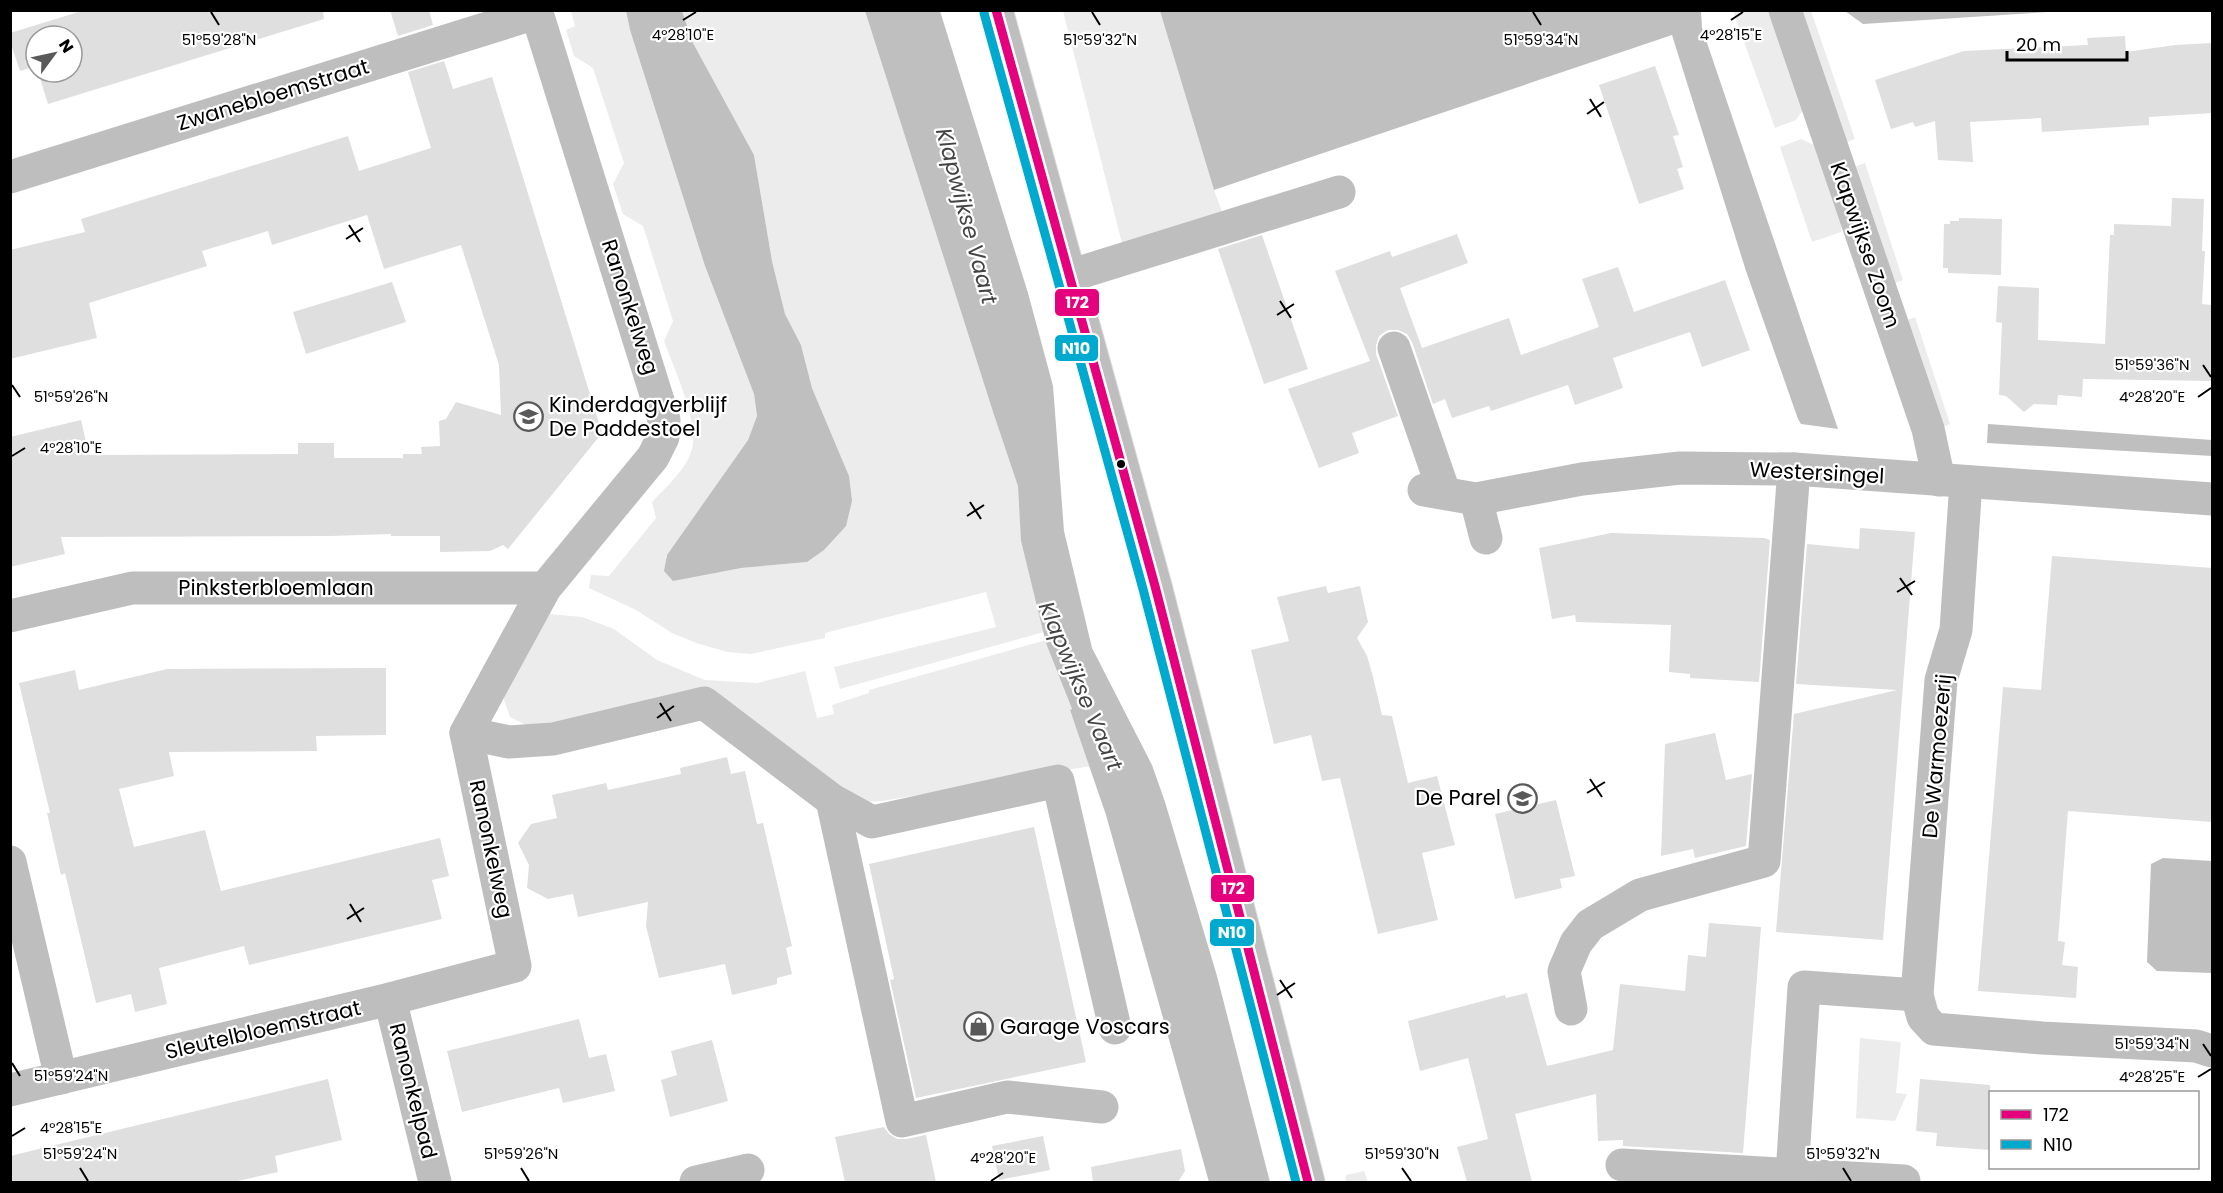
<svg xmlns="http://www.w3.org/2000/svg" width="2223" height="1193" font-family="Poppins,sans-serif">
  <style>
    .green { fill: #ececec }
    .water { fill: #bfbfbf }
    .building { fill: #dfdfdf }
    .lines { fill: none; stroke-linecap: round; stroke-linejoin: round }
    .major-casing { stroke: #dbdbdb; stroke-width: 35 }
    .minor { stroke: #bebebe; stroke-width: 33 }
    .major { stroke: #bebebe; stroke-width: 33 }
    .bus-1-casing { stroke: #fff; stroke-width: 14 }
    .bus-2-casing { stroke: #fff; stroke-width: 14 }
    .bus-1 { stroke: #e5007d; stroke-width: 9 }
    .bus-2 { stroke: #00a9ce; stroke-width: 9 }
    .ticks { fill: none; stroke: #000; stroke-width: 2 }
    .bus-dot { fill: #000; stroke: #fff; stroke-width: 2 }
    .labels { text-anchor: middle; stroke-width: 4.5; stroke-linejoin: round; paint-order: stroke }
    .street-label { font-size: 21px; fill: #000; stroke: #fff }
    .poi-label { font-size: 21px; fill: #000; stroke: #fff; text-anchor: start }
    .water-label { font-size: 22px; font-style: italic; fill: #444; stroke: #fff }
    .ticks-label { font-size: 15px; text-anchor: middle; fill: #000; stroke: #fff; stroke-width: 4.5; stroke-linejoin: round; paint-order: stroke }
    .line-badge { stroke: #fff; stroke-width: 2 }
    .badge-label { font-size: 16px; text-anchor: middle; font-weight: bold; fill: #fff }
  </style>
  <rect width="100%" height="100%" fill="#fff"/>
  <g class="green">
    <path d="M571,11h55l4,19 75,236 49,128 3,22 -9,24 -83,118 76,10 66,-6 42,-86 -37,-88 -11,-43 -16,-31 -13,-53 -18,-106 -61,-112 -11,-32h183l129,404 25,71 2,55 23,91 -204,57 -6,-22 162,-40 -10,-35 -161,41v5l-74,16 -23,-2 -29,-8 -27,-11 -36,-23 -47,-22 2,-13 18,1 47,-58 -4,-16c14,-15 34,-32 40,-53 7,-28 -18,-80 -28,-108l9,-20 -30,-95 -20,-12 -10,-30 11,-21 -31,-95 -19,-12 -8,-26 9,-4z"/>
    <path d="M1063,11h97l54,179 9,24 -100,33z"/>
    <path d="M1733,11h36l34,99 -7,10 -21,8z"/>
    <path d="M1800,11h11l44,128 -10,4z"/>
    <path d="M1801,139l13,6 28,80 -1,7 -29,10 -32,-95z"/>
    <path d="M1865,163l38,117 -10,4 -39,-117z"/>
    <path d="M1915,317l35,107 -10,4 -35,-107z"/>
    <path d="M550,614l32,3 32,12 43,31 48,20 52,3 48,-12 12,47 17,-4 -2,-9 37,-12v-3l177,-50 26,70 -2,1 21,55 -209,35 -18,1 -23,-13 -133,-101 -172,42 -26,-13 -7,-20 29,-59z"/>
    <path d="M1860,1038l41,4 -5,51 11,1 -12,27 -39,-3z"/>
    <path d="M1364,1171l4,11h-23l1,-7z"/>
  </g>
  <g class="water">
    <path d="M626,11h56l11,32 61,112 18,106 13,53 16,31 11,43 37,88 3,25 -6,25 -22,24 -17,12 -66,6 -68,13 -9,-10 3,-16 81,-115 9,-24 -3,-22 -49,-128 -75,-236z"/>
    <path d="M865,11h75l88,282 25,93 11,145 28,117 60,117 13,37 52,174 53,206h-61l-103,-367 -36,-105 2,-1 -26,-66 -25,-102 -3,-55 -24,-71z"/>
    <path d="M1160,11h541l1,17 136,401 -37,-5 -3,-5 -52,-148 -74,-236 -458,155z"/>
    <path d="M1845,11h219l-201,13z"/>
    <path d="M1988,424l224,16v16l-225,-13z"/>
    <path d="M2163,858l49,3v112l-55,-2 -10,-9 4,-98z"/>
  </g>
  <g class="building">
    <path d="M85,10h238l1,9 -276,85 -10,-32h34v-36h-36v30l-16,5 -10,-30v-8z"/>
    <path d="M390,10h39l4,15 -35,11z"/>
    <path d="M2125,36l1,16 49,-7 37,-2v70l-63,4v8l-107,7 -1,-14 -71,4 3,40 -35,-2 -3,-39 -20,6 -2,-5 -22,7 -16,-49 89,-29 124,-6 -1,-7z"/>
    <path d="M444,61l9,28 39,-12 110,356 -94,116 -5,-4 -13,6 -50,1v-16h-49v-2l-61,2 -269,1 4,17 -55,13v-130l71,-17 8,35 209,-1v-11h36v15h69v-4h19l-1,-7 19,-1 -1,-25 7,-2 10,-17 45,13 -2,-50 -38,-120 -77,24 -17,-54 -95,30 -4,-14 -66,20 5,15 -118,37 8,35 -87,21v-109l75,-18 -4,-13 267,-83 11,35 72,-23 -23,-76z"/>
    <path d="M1655,66l24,69 -6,1 10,31 -6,2 7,20 -45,15 -40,-119z"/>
    <path d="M2172,198l32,1 -2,52h3l-3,53 10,1 -1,76 -128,-2 -1,18 -24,-2 -1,10 -23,-1 -10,8 -18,-16 -7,-1 3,-72 -6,-1 2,-36 41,2 -1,52 67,4 5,-109h4v-11l57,2z"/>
    <path d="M1959,218l43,1 -1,56 -53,-2v-5h-5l1,-44h6v-3h9z"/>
    <path d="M1457,234l11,29 -68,25 22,60 87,-30 12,37 78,-28 -17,-48 36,-12 16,45 91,-32 25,70 -48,17 -12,-35 -77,26 10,30 -48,17 -7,-20 -77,26 -2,-5 -37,12 -7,-19 -12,5 -21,-62 -5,-8 -9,-4h-10l-9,6 -3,9v9l22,62 -46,17 7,20 -40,15 -31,-79 82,-28 -35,-90 55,-20 2,6z"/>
    <path d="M1262,235l46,134 -44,15 -46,-135z"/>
    <path d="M392,282l14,40 -100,32 -13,-42z"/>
    <path d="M1860,528l55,4 -32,408 -107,-8 18,-218 103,-24 -101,-6 11,-140 52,5z"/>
    <path d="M1611,533l153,5 6,2 -11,142 -69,-4v-4l-21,-2 2,-47 -95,-3 -1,-7 -23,4 -13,-71z"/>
    <path d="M2052,556l160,12v254l-144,-11 -10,130 7,1 -3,23 16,2 -2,31 -98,-7 25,-304 38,3z"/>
    <path d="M1326,586l2,7 32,-7 8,36 -11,16 10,18 5,17 10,42 10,1 16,67 29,-7 18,69 -33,8 16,67 -60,14 -38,-156 -18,3 -11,-46 -37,9 -23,-94 38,-9 -12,-44z"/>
    <path d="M386,668v67l-70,1 1,15 -148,1 5,24 -55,13 15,58 71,-17 16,61 219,-53 9,38 -17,4 10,39 -193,46 -5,-19 -85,22 8,36 -32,8 -4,-18 -35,9 -31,-130 -4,2 -14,-62h3l-31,-130 56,-13 4,20 88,-21z"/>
    <path d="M1715,733l11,47 26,-6 -6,72 -51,12 -2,-9 -32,7 4,-112z"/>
    <path d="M727,757l4,17 14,-3 12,53 6,-1 29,123 -6,2 6,26 -15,4v6l-45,11 -7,-31 -66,14 -13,-52 2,-24 -70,15 -5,-23 -25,5 -21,-11 2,-23 -11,-22 13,-19 26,-6 -5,-23 54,-12 2,7 73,-16 -1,-6z"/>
    <path d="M1556,800l19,76 -15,3 2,9 -47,11 -20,-85z"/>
    <path d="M1034,827l52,235 -170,36 -26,-118 4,-1 -25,-115z"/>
    <path d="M1709,923l52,4 -18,226 -120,-7v-6l-25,1 -2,-47 -81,20 17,68h-65l-10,-35 31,-8 -20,-81 -48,13 -12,-50 97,-26 1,3 21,-5 20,73 66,-16 7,-66 65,7 3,-36 18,2z"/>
    <path d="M579,1019l10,39 17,-4 9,37 -52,12 -4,-15 -97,24 -15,-61z"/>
    <path d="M712,1040l16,61 -58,16 -9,-37 16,-5 -6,-24z"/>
    <path d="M328,1079l14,61 -67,16 3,16 -45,10h-223v-26z"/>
    <path d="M1920,1079l70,6v65l-54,-4 1,-13 -21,-2z"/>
    <path d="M884,1127l5,7 8,5h9l20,-4 10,47h-91l-10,-45z"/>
    <path d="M1043,1136l7,34 -51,10 -7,-34z"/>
    <path d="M1181,1149l4,22 -7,11h-85l-2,-15z"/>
  </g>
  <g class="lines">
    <defs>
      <path id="major" d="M996,10l159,576 153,596"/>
    </defs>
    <use href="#major" class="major-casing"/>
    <g class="minor">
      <path d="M1785,10l143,419 11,51"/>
      <path d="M10,177l526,-164"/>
      <path d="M1069,276l270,-84"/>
      <path d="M1394,348l50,144"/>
      <path d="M1966,482l-10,148 -15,50 -24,315 6,22 11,12 108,9 154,8 16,5"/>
      <path d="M1424,490l52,9 106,-20 98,-11 114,1 418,30"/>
      <path d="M1476,499l10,39"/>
      <path d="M10,616l122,-28h413"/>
      <path d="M466,733l43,9 44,-3 151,-36 128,97 40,22 186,-41 57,247"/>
      <path d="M832,800l70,321 105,-24 95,10"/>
      <path d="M10,862l51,216"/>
      <path d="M390,999l45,183"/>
      <path d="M1571,1009l-7,-38 12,-28 14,-18 50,-30 124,-34 30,-392"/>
      <path d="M10,1090l380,-91 125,-33 -49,-233 79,-145 108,-131 10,-20 1,-17 -128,-410"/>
      <path d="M1622,1165l282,16"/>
      <path d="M1792,1175l12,-188 113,8"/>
      <path d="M696,1182l52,-12"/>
    </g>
    <use href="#major" class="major"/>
    <defs>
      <path id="bus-1" d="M996,10l159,576 153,596"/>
      <path id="bus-2" d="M984,13l159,576 153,593"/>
    </defs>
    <use href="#bus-1" class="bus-1-casing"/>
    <use href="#bus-2" class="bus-2-casing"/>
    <use href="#bus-1" class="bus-1"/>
    <use href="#bus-2" class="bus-2"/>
  </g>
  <path class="ticks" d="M211,12l8,13M1092,12l8,13M1533,12l8,13M683,20l13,-8M1731,20l12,-8M1590,99l11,18M1587,114l17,-12M349,225l11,17M346,239l17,-11M1280,301l11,17M1277,315l17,-11M2203,365l8,12M12,385l8,12M2198,397l13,-9M12,456l13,-8M970,502l11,17M967,516l17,-11M1900,578l12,17M1897,592l18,-11M660,703l11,18M657,718l17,-12M1590,779l12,18M1587,793l18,-11M350,904l11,18M347,919l17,-11M1280,980l12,18M1277,995l18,-12M2203,1044l8,12M12,1063l8,13M2198,1077l13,-8M12,1136l13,-8M80,1168l8,13M521,1168l8,13M1402,1168l9,13M1843,1168l8,13M991,1181l12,-8"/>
  <defs>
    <symbol id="school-ring" viewBox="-11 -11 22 22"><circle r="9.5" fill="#fff" stroke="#595959" stroke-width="1.5"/><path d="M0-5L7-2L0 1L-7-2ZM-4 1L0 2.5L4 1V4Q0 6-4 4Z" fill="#595959"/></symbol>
    <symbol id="shop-ring" viewBox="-11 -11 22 22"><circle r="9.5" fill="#fff" stroke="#595959" stroke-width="1.5"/><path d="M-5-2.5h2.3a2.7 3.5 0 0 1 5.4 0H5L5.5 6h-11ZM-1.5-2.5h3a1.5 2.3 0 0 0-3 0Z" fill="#595959"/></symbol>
  </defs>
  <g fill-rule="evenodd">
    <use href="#school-ring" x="512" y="400" width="33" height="33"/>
    <use href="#school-ring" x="1506" y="782" width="33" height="33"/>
    <use href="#shop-ring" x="962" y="1010" width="33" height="33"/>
  </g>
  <circle class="bus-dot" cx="1121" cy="464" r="5"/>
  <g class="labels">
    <g class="street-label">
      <text transform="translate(273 95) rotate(-17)" y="7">Zwanebloemstraat</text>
      <text transform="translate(1865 245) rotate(71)" y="7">Klapwijkse Zoom</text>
      <text transform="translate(630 307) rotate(72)" y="7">Ranonkelweg</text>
      <text transform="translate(1817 473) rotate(3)" y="7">Westersingel</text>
      <text x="276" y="595">Pinksterbloemlaan</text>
      <text transform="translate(1937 756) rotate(-85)" y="7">De Warmoezerij</text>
      <text transform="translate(491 849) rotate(78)" y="7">Ranonkelweg</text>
      <text transform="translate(263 1030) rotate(-13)" y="7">Sleutelbloemstraat</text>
      <text transform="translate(413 1091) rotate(76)" y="7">Ranonkelpad</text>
    </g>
    <g class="poi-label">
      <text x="549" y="412">Kinderdagverblijf<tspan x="549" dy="24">De Paddestoel</tspan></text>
      <text x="1501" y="805" text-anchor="end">De Parel</text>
      <text x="1000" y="1034">Garage Voscars</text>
    </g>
    <g class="water-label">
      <text transform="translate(967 216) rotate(75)" y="8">Klapwijkse Vaart</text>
      <text transform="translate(1081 686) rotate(67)" y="8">Klapwijkse Vaart</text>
    </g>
  </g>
  <g class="ticks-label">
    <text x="683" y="40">4°28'10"E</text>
    <text x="1731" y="40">4°28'15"E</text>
    <text x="219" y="45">51°59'28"N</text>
    <text x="1100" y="45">51°59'32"N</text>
    <text x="1541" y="45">51°59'34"N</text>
    <text x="2152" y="370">51°59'36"N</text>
    <text x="2152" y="402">4°28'20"E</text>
    <text x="71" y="402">51°59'26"N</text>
    <text x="71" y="453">4°28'10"E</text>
    <text x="2152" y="1049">51°59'34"N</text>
    <text x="71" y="1081">51°59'24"N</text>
    <text x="2152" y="1082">4°28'25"E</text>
    <text x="71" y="1133">4°28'15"E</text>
    <text x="80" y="1159">51°59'24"N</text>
    <text x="521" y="1159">51°59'26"N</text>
    <text x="1402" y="1159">51°59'30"N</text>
    <text x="1843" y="1159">51°59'32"N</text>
    <text x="1003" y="1163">4°28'20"E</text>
  </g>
  <g class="line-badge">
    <rect x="1054" y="288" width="46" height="29" rx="6" fill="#e5007d"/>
    <rect x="1054" y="334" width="45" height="28" rx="6" fill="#00a9ce"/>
    <rect x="1210" y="874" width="45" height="29" rx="6" fill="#e5007d"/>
    <rect x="1209" y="918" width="46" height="29" rx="6" fill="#00a9ce"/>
  </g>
  <g class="badge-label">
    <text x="1077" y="308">172</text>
    <text x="1076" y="354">N10</text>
    <text x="1233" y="894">172</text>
    <text x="1232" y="938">N10</text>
  </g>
  <rect width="2223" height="1193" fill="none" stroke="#000000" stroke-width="24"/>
  <rect x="1989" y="1091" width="210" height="78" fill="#ffffff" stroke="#999999" stroke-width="1.5"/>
  <rect x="2001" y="1110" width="30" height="9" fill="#e5007d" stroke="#999999" stroke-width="1.5"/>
  <text x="2043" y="1121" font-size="18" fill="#000000">172</text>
  <rect x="2001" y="1140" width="30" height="9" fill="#00a9ce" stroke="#999999" stroke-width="1.5"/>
  <text x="2043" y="1151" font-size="18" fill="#000000">N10</text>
  <g transform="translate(54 54) rotate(57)"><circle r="28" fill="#ffffff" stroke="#999999" stroke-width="1.5"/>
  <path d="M0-4.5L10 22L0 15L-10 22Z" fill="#595959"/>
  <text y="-9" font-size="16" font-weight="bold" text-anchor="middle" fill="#000000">N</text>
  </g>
  <path d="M2007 51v9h120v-9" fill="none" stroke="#000000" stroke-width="3"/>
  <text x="2016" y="51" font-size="18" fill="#000000" stroke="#ffffff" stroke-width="4.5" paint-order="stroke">20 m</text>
</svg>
